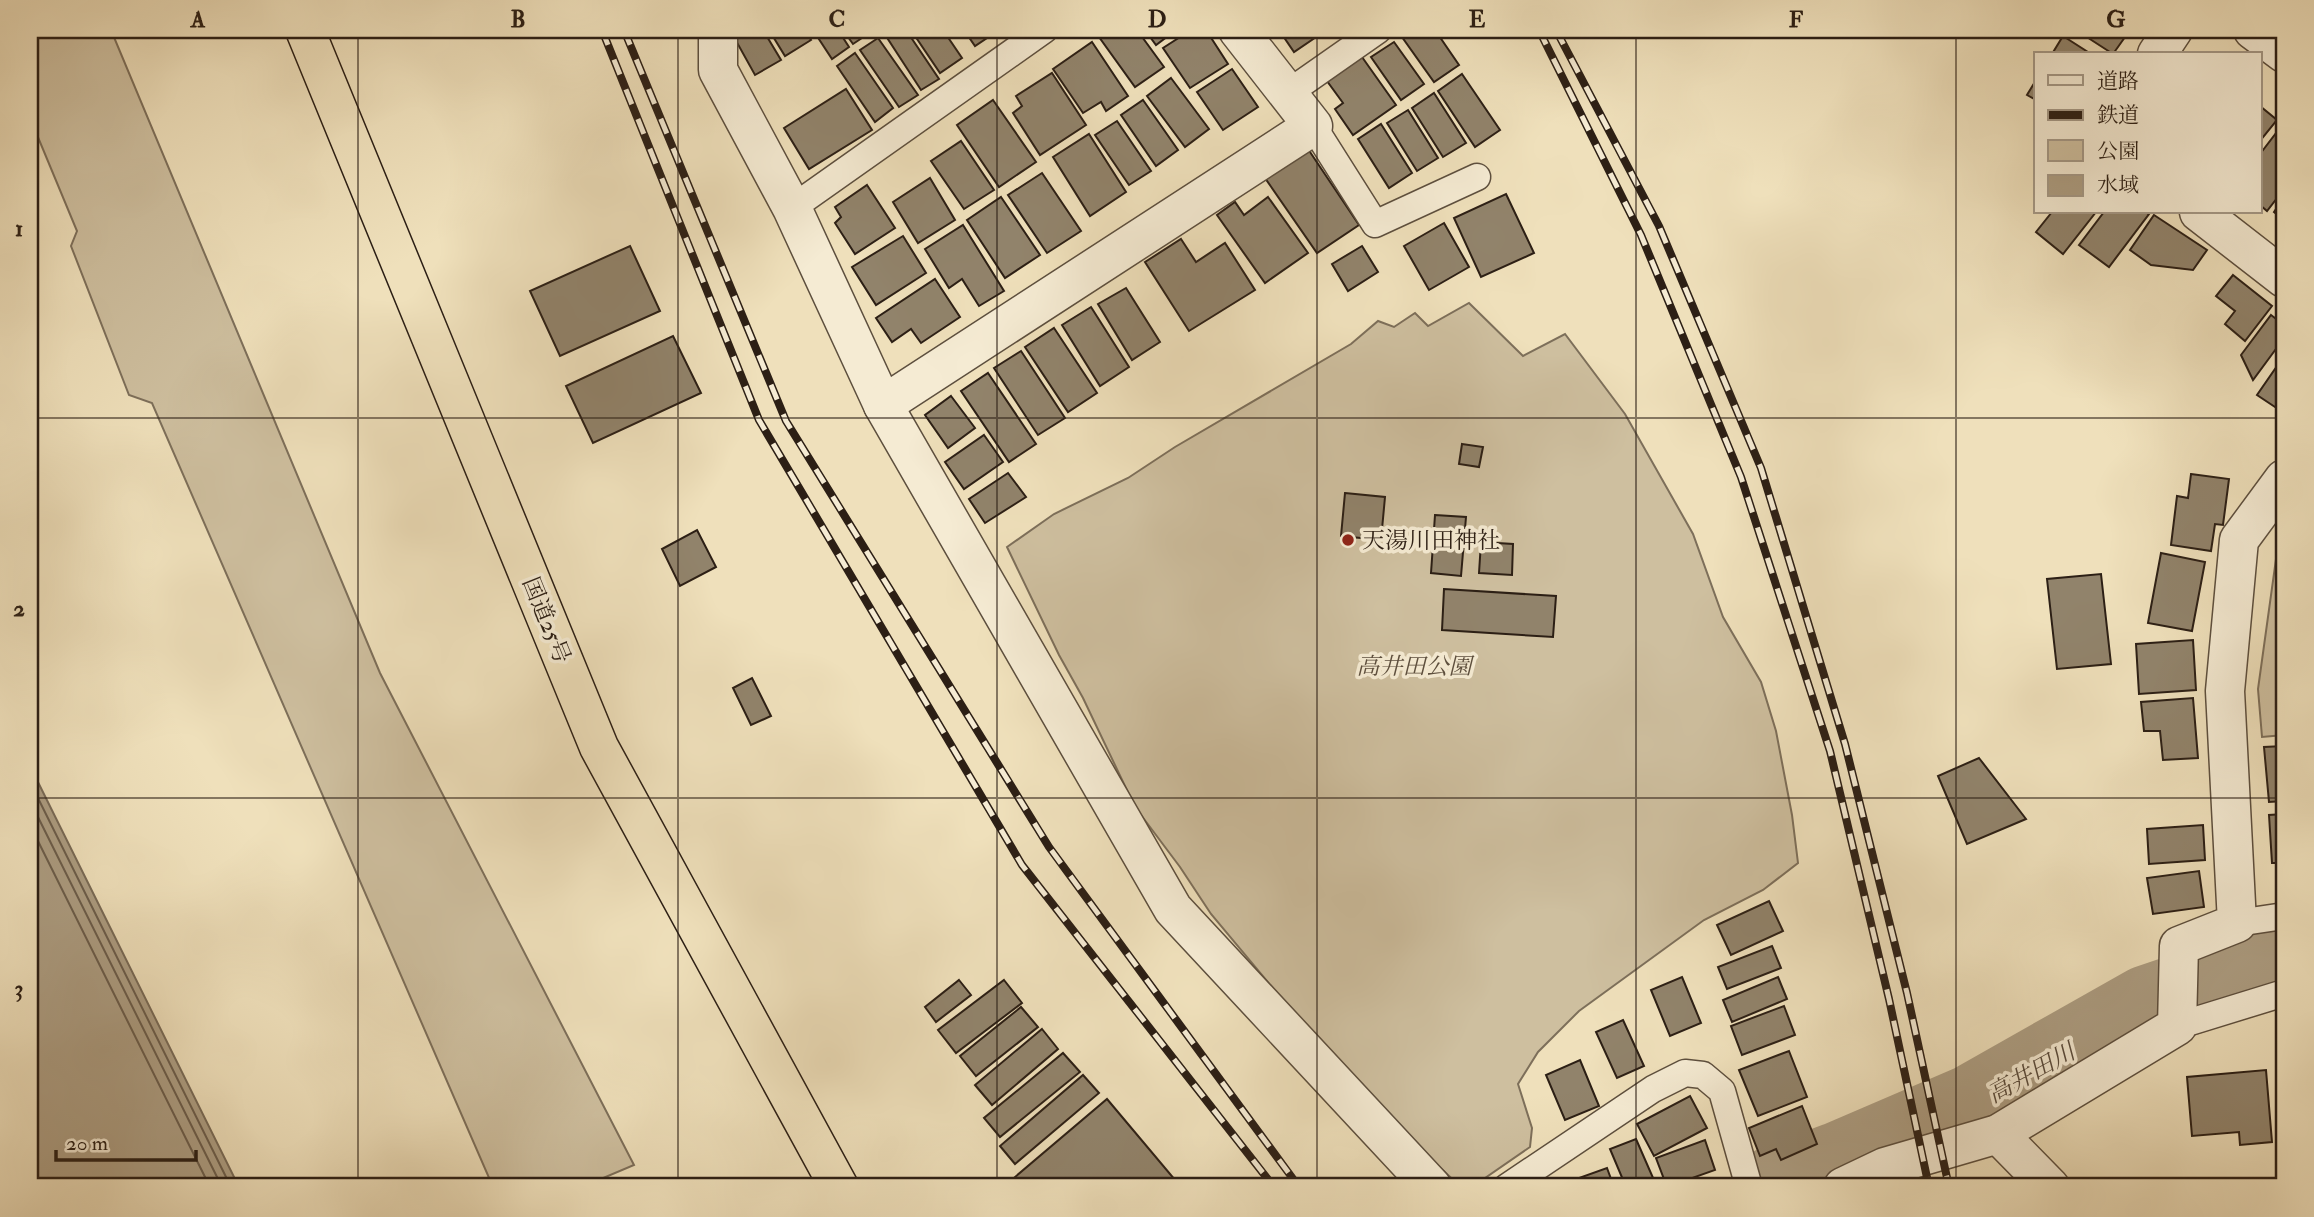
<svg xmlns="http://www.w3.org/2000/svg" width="2314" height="1217" font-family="'IM FELL Double Pica','Noto Serif JP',serif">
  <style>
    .green { fill: #cebf9f; stroke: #7d6f5a; stroke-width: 2 }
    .water { fill: #ad9e83; stroke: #796b57; stroke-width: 2 }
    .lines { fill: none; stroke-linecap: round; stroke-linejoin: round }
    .shore { stroke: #6c5e4c; stroke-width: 2 }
    .river { stroke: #ad9e83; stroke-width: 84 }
    .building { fill: #91836b; stroke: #2c1f15; stroke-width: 2 }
    .service-casing { stroke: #5d4f3e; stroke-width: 29 }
    .minor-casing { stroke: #5d4f3e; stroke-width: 41 }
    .tertiary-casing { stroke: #5d4f3e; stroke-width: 41 }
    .trunk-casing { stroke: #2c1f15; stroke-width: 41 }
    .service { stroke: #f5ebd3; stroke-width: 26 }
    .minor { stroke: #f5ebd3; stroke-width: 38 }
    .tertiary { stroke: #f5ebd3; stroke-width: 38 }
    .trunk { stroke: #efe0bb; stroke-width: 38 }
    .rail-casing { stroke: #2c1f15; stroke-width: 8 }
    .rail { stroke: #f5ebd3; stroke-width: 5; stroke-dasharray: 16; stroke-linecap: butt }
    .grid { fill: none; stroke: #2c1f15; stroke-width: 2; stroke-opacity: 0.55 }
    .poi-dot { fill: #8f2418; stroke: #f5ebd3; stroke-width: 2.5 }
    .labels { text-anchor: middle; stroke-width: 7; stroke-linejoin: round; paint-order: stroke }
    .poi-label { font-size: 23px; fill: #2c1f15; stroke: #f5ebd3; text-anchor: start }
    .street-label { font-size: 23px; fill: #2c1f15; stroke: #f5ebd3 }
    .park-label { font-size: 23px; font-style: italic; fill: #5d4f3e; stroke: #f5ebd3 }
    .water-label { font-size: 24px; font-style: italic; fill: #594b3c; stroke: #f5ebd3 }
    .neatline { fill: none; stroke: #2c1f15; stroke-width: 2.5 }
    .grid-label { font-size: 23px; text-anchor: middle; font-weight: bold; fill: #2c1f15 }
  </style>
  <rect width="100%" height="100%" fill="#efe0bb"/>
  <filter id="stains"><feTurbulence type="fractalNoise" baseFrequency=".00286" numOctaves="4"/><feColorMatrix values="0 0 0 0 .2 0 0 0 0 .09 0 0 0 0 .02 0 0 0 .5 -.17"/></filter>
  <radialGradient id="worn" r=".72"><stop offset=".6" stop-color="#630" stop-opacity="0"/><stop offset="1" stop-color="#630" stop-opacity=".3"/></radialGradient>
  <g class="green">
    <path d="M30,30h81l269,643 254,492 -52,22h-89l-341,-784 -23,-8 -58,-149 6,-15 -47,-113z"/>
    <path d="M1469,303l54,53 42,-22 60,80 68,120 30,83 38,65 15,49 16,84 6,48 -35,27 -59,30 -125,91 -41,41 -20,32 14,44 -2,19 -58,40h-11l-39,-36 -114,-121 -97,-116 -31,-47 -45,-60 -52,-109 -24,-43 -52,-108 47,-33 74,-36 47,-31 176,-103 27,-23 16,6 21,-14 13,13z"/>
    <path d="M2284,547v188l-22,2 -4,-48 18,-130z"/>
  </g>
  <path class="water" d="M30,766l209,421h-209z"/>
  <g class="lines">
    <g class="shore">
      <path d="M30,782l201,405"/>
      <path d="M30,801l192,386"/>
      <path d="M30,825l180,362"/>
    </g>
    <path class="river" d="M1776,1187l62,-23 135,-58 175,-99 68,-23 68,-29"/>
  </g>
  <g class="building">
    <path d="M737,30h26l18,30 -26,15 -20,-36 6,-3z"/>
    <path d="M769,30h36l6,10 -26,16z"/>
    <path d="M813,30h25l11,17 -17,12z"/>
    <path d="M843,30h27l1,2 -18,12z"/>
    <path d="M889,30h17l33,49 -18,11 -37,-57z"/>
    <path d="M911,30h32l19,28 -22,15z"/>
    <path d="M964,30h35l-24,16z"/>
    <path d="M1094,30h43l27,37 -29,20z"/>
    <path d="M1145,30h31l-20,15z"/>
    <path d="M1191,30h15l22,34 -38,24 -27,-40z"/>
    <path d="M1279,30h41l2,3 -28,19z"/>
    <path d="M1397,30h38l24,35 -25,17z"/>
    <path d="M2076,30h54l-17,24z"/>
    <path d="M2063,36l28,18h-39z"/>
    <path d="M878,38l40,57 -19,12 -39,-57z"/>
    <path d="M1092,42l36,54 -22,15 -5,-9 -18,11 -30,-44z"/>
    <path d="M1394,42l30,42 -23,16 -30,-43z"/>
    <path d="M855,53l38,55 -18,14 -38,-56z"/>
    <path d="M1362,57l34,48 -43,30 -18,-26 8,-6 -16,-22z"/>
    <path d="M1232,69l26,38 -35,23 -26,-38z"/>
    <path d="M1052,73l34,52 -46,30 -27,-42 9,-7 -6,-10z"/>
    <path d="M1462,74l38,56 -25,17 -37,-56z"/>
    <path d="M1171,78l38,51 -24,18 -38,-51z"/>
    <path d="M2036,80v20l-9,-5z"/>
    <path d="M846,89l26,41 -63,39 -25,-41z"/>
    <path d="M1434,93l32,50 -23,14 -31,-49z"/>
    <path d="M993,100l43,62 -37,25 -42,-62z"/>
    <path d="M1143,100l35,50 -22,16 -35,-51z"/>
    <path d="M2260,106l17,14 -17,21z"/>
    <path d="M1408,110l30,48 -21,13 -30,-48z"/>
    <path d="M1117,121l34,50 -22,14 -34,-50z"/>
    <path d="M1381,124l31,49 -23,15 -31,-49z"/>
    <path d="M2283,124l1,65 -17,22 -7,-6v-51z"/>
    <path d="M1089,134l37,58 -36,24 -37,-59z"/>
    <path d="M961,141l33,49 -30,19 -33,-48z"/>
    <path d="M1308,149l51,76 -42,28 -52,-75z"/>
    <path d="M1042,173l39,58 -34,22 -39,-58z"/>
    <path d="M930,178l25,42 -37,23 -25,-41z"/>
    <path d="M867,185l28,43 -40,26 -20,-31 6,-6 -6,-10z"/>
    <path d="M1506,194l28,59 -53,24 -27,-59z"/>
    <path d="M1001,197l39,58 -35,23 -38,-58z"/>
    <path d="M1268,197l40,56 -43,30 -48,-68 18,-13 9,13z"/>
    <path d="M2284,197v23l-10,-8z"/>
    <path d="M2052,212h44l-33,42 -27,-22z"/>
    <path d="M2104,212h41l4,2 -40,53 -30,-22z"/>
    <path d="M2154,215l53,35 -14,20 -42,-5 -21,-15z"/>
    <path d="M1444,223l25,44 -40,23 -25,-44z"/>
    <path d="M963,225l41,66 -25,15 -17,-27 -13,9 -24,-39z"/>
    <path d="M903,236l23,37 -50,32 -24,-38z"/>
    <path d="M1181,239l15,23 29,-19 30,47 -66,41 -44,-69z"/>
    <path d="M630,246l30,65 -100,45 -30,-65z"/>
    <path d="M1362,246l16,26 -30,19 -16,-27z"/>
    <path d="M2233,275l39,31 -27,35 -20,-17 10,-13 -19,-15z"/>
    <path d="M935,279l25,38 -39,26 -10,-14 -19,13 -16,-24z"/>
    <path d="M1126,288l34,54 -28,18 -34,-56z"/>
    <path d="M1091,307l38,60 -29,19 -38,-61z"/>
    <path d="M2271,315l13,10v13l-31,42 -12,-25z"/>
    <path d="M1054,328l43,65 -29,19 -43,-65z"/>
    <path d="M673,336l28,57 -108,50 -27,-57z"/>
    <path d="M1021,351l44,67 -27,17 -44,-67z"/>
    <path d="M2284,356v57l-27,-18z"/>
    <path d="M988,373l48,71 -27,18 -48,-71z"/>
    <path d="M951,396l24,32 -27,20 -23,-33z"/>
    <path d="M984,435l19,27 -39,27 -19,-27z"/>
    <path d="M1462,444l21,3 -4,20 -20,-3z"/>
    <path d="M1008,473l18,24 -41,26 -16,-24z"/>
    <path d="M2191,474l38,5 -6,46 -8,-1 -4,27 -40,-6 6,-49 11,2z"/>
    <path d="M1345,493l40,4 -4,43 -40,-4z"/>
    <path d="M1435,515l31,2 -5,59 -30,-3z"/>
    <path d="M697,530l19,37 -36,19 -18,-37z"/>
    <path d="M1481,542l32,2 -1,31 -33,-2z"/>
    <path d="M2161,553l44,9 -13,69 -44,-8z"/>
    <path d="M2101,574l10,90 -54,5 -10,-90z"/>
    <path d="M1444,589l112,7 -3,41 -111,-7z"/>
    <path d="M2193,640l3,50 -57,4 -3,-50z"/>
    <path d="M752,678l19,38 -20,9 -18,-37z"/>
    <path d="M2193,698l5,60 -35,2 -3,-29h-16l-3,-29z"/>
    <path d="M2284,746v55l-15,1 -5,-55z"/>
    <path d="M1979,758l47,61 -59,25 -29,-68z"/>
    <path d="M2284,814v49h-12l-3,-48z"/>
    <path d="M2203,825l2,35 -56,4 -2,-35z"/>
    <path d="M2199,871l5,36 -51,7 -6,-36z"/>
    <path d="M1769,901l14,30 -52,24 -14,-30z"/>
    <path d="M1772,946l9,22 -54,21 -9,-22z"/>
    <path d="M1682,977l19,46 -31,13 -19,-46z"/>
    <path d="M1778,977l9,22 -55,23 -9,-22z"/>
    <path d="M959,980l12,15 -35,27 -11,-15z"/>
    <path d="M1004,980l18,23 -66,50 -18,-23z"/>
    <path d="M1784,1006l11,29 -53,20 -11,-29z"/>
    <path d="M1021,1007l17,20 -62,49 -16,-20z"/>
    <path d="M1623,1020l21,46 -27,12 -21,-46z"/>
    <path d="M1042,1029l16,20 -66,56 -17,-20z"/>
    <path d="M1789,1051l18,46 -49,19 -19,-46z"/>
    <path d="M1063,1053l17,19 -80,65 -16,-19z"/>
    <path d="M1580,1060l19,46 -34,14 -19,-45z"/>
    <path d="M2266,1070l6,72 -32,3 -1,-13 -47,4 -5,-59z"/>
    <path d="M1083,1075l16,18 -84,71 -15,-18z"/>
    <path d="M1690,1096l17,32 -53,28 -17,-32z"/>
    <path d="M1107,1099l74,88h-157l-9,-10z"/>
    <path d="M1802,1106l15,38 -36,16 -5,-11 -16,7 -11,-28z"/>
    <path d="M1636,1139l21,48h-31l-16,-38z"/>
    <path d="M1705,1140l10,30 -48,17 -11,-29z"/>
    <path d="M1607,1168l7,19h-51l-1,-3z"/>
  </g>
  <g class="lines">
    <defs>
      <g id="service">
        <path d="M1288,93l90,-63"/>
        <path d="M1313,126l62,98 102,-47"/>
        <path d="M792,208l252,-178"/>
        <path d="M2237,923l47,-7"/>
        <path d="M2177,1026l107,-33"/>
        <path d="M1507,1187l146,-98 32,-16 18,2 19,16 27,96"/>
      </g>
      <g id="minor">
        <path d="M718,30v40l74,138 91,197 290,504 259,278"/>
        <path d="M2157,54l16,-24"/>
        <path d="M2199,212l85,66"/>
        <path d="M883,405l430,-279 -75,-96"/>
        <path d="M1998,1134l52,53"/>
        <path d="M1843,1187l42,-20 113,-33 179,-108 2,-80 58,-23 -12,-232 14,-151 45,-61"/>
      </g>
      <path id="tertiary" d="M2253,30l31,23"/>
      <path id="trunk" d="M305,30l294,717 240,440"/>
    </defs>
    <use href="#service" class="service-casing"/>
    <use href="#minor" class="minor-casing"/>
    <use href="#tertiary" class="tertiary-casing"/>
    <use href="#trunk" class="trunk-casing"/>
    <use href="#service" class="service"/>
    <use href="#minor" class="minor"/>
    <use href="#tertiary" class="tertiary"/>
    <use href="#trunk" class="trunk"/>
    <defs>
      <g id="rail">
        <path d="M602,30l157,390 263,445 252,322"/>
        <path d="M624,30l162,391 263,426 250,340"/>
        <path d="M1539,30l102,205 100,242 89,274 59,248 40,188"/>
        <path d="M1556,30l103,196 102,242 84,276 62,249 42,194"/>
      </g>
    </defs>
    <use href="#rail" class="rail-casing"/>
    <use href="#rail" class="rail"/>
  </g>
  <path class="grid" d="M358,30v1157M678,30v1157M997,30v1157M1317,30v1157M1636,30v1157M1956,30v1157M30,418h2254M30,798h2254"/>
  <circle class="poi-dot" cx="1348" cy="540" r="7"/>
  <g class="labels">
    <g class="poi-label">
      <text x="1362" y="548">天湯川田神社</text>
    </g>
    <g class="street-label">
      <text transform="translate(547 620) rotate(68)" y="8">国道25号</text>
    </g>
    <g class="park-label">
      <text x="1414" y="674">高井田公園</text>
    </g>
    <g class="water-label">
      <text transform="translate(2031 1073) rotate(-29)" y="8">高井田川</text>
    </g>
  </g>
  <rect width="2314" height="1217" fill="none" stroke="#efe0bb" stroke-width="77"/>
  <rect x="2034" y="52" width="228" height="161" fill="#f5ebd3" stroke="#a59987" stroke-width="2"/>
  <rect x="2048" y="75" width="35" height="10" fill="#f5ebd3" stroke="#a59987" stroke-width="2"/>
  <text x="2097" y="88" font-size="21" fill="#2c1f15">道路</text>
  <rect x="2048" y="110" width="35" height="10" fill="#2c1f15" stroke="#a59987" stroke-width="2"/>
  <text x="2097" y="122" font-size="21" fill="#2c1f15">鉄道</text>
  <rect x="2048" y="140" width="35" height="21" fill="#cebf9f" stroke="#a59987" stroke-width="2"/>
  <text x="2097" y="158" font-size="21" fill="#2c1f15">公園</text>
  <rect x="2048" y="175" width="35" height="21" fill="#ad9e83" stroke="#a59987" stroke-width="2"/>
  <text x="2097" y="192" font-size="21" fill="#2c1f15">水域</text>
  <path d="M56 1150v10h140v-10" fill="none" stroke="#2c1f15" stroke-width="3.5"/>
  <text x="66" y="1150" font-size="21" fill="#2c1f15" stroke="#f5ebd3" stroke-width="5" paint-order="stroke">20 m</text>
  <rect x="38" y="38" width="2238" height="1140" class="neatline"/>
  <g class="grid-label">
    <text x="198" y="27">A</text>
    <text x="518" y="27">B</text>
    <text x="837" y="27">C</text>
    <text x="1157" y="27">D</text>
    <text x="1477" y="27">E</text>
    <text x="1796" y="27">F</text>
    <text x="2116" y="27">G</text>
    <text x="19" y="236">1</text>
    <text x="19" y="616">2</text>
    <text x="19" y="996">3</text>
  </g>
  <rect width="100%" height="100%" filter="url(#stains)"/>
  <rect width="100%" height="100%" fill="url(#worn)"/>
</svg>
